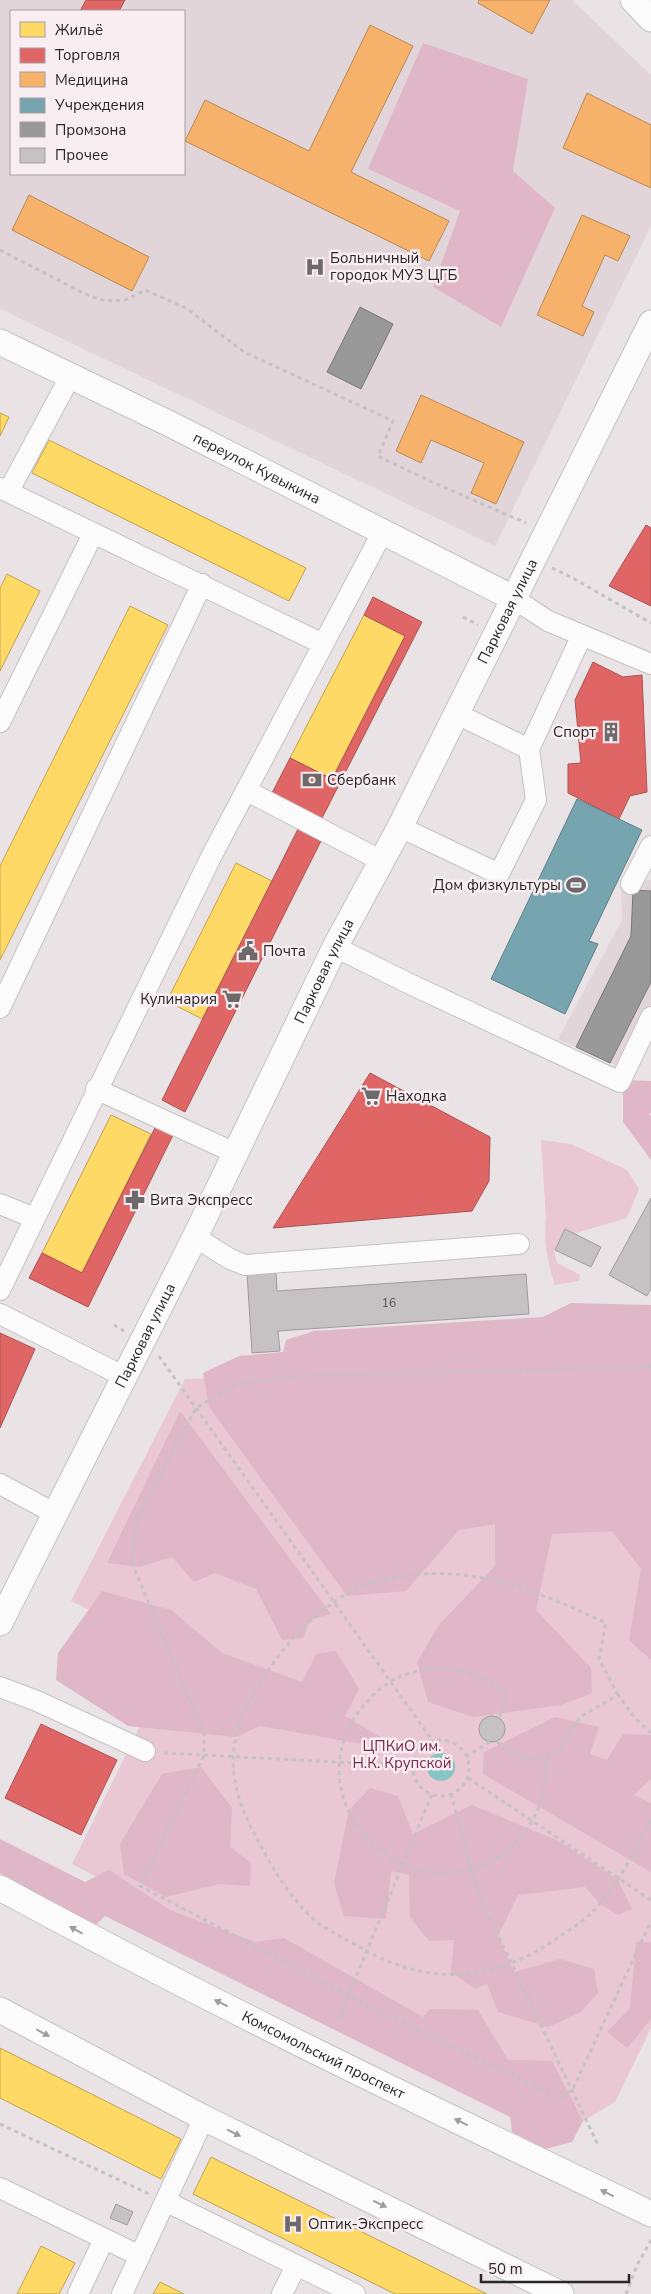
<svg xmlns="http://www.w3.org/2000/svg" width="651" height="2294" font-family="'Nunito Sans',sans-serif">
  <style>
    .built { fill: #e1d5da; fill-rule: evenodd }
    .green { fill: #e9c7d3 }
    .forest { fill: #e0b7c6 }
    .water { fill: #85c5c6 }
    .homes { fill: #ffd966; stroke: #bfa453 }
    .shops { fill: #e06666; stroke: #aa5353 }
    .health { fill: #f6b26b; stroke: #b98857 }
    .public { fill: #76a5af; stroke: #607f86 }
    .industry { fill: #999; stroke: #787777 }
    .building { fill: #c6c1c2; stroke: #a09c9e }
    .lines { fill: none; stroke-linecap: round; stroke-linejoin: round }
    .minor-casing { stroke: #c5c1c2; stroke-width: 22 }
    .major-casing { stroke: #c5c1c2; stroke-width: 27 }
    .path { stroke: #c4c2c3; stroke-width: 3; stroke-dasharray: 4 4; stroke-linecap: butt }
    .minor { stroke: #fcfbfb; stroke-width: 20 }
    .major { stroke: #fcfbfb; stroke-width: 25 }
    .oneway { fill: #9e9c9c }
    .labels { text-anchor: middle; stroke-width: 5; stroke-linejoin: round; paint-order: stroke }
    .number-label { font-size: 12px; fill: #524e4e }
    .poi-label { font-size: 15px; fill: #2b2728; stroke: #f8eef1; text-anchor: start }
    .street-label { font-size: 15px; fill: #2b2728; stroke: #f8eef1 }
    .park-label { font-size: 15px; fill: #7b294e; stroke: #f8eef1 }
  </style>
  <rect width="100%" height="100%" fill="#e9e3e5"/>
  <g class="built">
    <path d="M0,0h572l79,75v151l-156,320 -495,-237zM11,11h173v163h-173z"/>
    <path d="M621,880h30v156l-17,38 -76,-35 64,-119z"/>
  </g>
  <g class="green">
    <path d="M541,1140l30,4 56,26 12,19 -12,29 -65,19 -8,14 3,12 23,12 -1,6 -24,4c-7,-20 -12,-45 -9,-67z"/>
    <path d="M651,1369v659l-36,74 -32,19 -294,-144 -217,-113 98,-199 -7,-18 -92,-46 114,-222z"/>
  </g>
  <g class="forest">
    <path d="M423,43l105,36 -15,92 42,37 -54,119 -68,-40 27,-76 -92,-42z"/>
    <path d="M623,1080l28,1v32l-2,1 2,2v44l-28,-38z"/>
    <path d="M571,1303l80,2v355l-22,-20 12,-71 -29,-38 -60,3 -16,76 55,58 1,25 -31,12 -88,12 -45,-15 -11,-40 22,-37 56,-59v-42l-36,6 -53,61 -59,5 -138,-189 -6,-34 36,-17 44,-4 3,-12 28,-9 229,-14z"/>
    <path d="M180,1411l151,203 -21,6 -7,18 -21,2 -26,-51 -41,-16 -21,9 -22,-25 -33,10 -32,-4z"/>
    <path d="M102,1591l69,19 51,43 80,29 14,-28 20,-3 23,38 -14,27 39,23 -5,8 -119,-21 -24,11 -108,-11 -72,-46 2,-27z"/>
    <path d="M555,1717l44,10 -9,27 17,6 16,-26 28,1v44l-17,16 17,8v69l-168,-98 1,-22z"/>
    <path d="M201,1767l31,41 -2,39 21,16 -1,23 -31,-2 -53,13 -42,-23 -4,-30 42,-70z"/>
    <path d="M370,1788l28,8 15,38 59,-29 87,36 58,38 15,30 -14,6 -18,-11 -15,-17 -67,8 -20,41 16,36 46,-13 34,10 4,24 -17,19 -33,15 -50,-15 -11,-28 -12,5 -24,-17 3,-32 -25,1 -19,-24 -1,-42 -18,-4 -5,48 -42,-3 -10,-33 15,-73z"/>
    <path d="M0,1839l85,43 24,-12 61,40 85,32 29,-4 139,79 7,-8 48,1 30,50 44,1 31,60 -11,21 -27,7 -33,-17 -2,-15 -405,-201 -10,10 -95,-53z"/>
    <path d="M636,1942h15v77l-24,29 -20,-16 23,-24z"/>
  </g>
  <circle class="water" cx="441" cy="1767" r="14"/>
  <g class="homes">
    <path d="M0,413l9,4 -9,19z"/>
    <path d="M49,440l257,128 -17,33 -257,-128z"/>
    <path d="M7,574l33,17 -40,80v-83z"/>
    <path d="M130,606l38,19 -168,335v-94z"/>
    <path d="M364,615l41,21 -73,143 -42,-21z"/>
    <path d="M236,863l36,18 -70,138 -35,-18z"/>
    <path d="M111,1115l40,19 -69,139 -40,-20z"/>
    <path d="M0,2048l181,91 -20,40 -161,-81z"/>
    <path d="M211,2157l276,137h-92l-202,-100z"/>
    <path d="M41,2246l34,17 -16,31h-42z"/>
    <path d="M160,2282l24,12h-31z"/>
  </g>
  <g class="shops">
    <path d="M86,0h39l-6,11h-39z"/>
    <path d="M646,525l5,3v78l-42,-20z"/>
    <path d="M373,597l49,25 -101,198 -50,-25 19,-37 42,21 73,-143 -41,-21z"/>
    <path d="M593,662l30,15 19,-2 5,117 -17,4 -11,23 -51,-26v-29l13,-1 -6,-63z"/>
    <path d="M298,829l23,12 -136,271 -23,-12z"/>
    <path d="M370,1073l120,64 -1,44 -17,30 -199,17z"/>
    <path d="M159,1120l17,9 -88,178 -59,-29 13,-25 40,20z"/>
    <path d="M0,1333l35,16 -35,79z"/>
    <path d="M41,1724l76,36 -36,75 -76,-37z"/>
  </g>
  <g class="health">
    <path d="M479,0h71l-18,34 -54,-31z"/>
    <path d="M370,25l43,21 -62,126 98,49 -20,40 -244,-120 20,-41 104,51z"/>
    <path d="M587,93l64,32v63l-88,-40z"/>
    <path d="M29,195l120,62 -17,34 -120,-61z"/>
    <path d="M582,215l48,21 -12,25 -13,-6 -23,51 12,6 -11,24 -46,-21z"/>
    <path d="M421,395l103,47 -28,62 -25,-11 13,-30 -53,-23 -10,23 -25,-12z"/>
  </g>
  <path class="public" d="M577,799l65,31 -53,111 9,3 -33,70 -74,-35z"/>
  <g class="industry">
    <path d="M360,307l33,17 -32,65 -34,-17z"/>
    <path d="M633,890l18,1v91l-41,81 -34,-16 55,-111z"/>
  </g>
  <g class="building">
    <path d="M651,1198v90l-4,8 -38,-21z"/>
    <path d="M565,1229l36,18 -10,20 -36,-17z"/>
    <path d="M276,1272l1,19 249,-17 3,40 -251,17 2,20 -28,2 -5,-80z"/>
    <circle cx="492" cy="1729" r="13"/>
    <path d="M116,2204l17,8 -6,13 -17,-7z"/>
  </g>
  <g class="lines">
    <defs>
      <g id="minor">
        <path d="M0,488l323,156"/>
        <path d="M8,492l62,-115"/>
        <path d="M513,598l35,23 103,43"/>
        <path d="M457,714l72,35"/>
        <path d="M0,722l93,-188"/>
        <path d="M247,791l135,70"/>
        <path d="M400,827l99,47 37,-74 -7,-51 53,-114"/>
        <path d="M631,884l20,-38"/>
        <path d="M335,947l77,38 208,97 31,-65"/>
        <path d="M0,1008l202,-424"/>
        <path d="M96,1089l139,64"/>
        <path d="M0,1204l34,14"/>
        <path d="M195,1237l35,22 15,6 274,-21"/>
        <path d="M0,1290l212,-435 170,-322"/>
        <path d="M0,1314l125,63"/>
        <path d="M0,1484l56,30"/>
        <path d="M0,1687l37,14 108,50"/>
        <path d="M0,2188l140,68"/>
        <path d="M165,2201l190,93"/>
        <path d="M78,2294l26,-55"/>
        <path d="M122,2294l82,-176"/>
        <path d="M282,2294l14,-28"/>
      </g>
      <g id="major">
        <path d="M633,0l18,19"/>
        <path id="s1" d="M0,342l170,82 343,174"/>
        <path id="s2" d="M0,1623l195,-386 140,-290 65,-120 251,-504"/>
        <path id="s3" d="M0,1888c213,116 432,221 651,326"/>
        <path d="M0,2010l204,108 357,176"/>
      </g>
    </defs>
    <use href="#minor" class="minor-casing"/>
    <use href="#major" class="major-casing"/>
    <g class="path">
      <path d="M0,250l85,44 20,7 20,-1 20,-10 41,18 58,44 149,69 -15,35 54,26 94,41"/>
      <path d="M552,568l19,9 80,46"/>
      <path d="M463,617l15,8"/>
      <path d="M114,1325l10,6"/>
      <path d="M159,1356l273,384"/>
      <path d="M651,1367l-336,8 -80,9 -39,24 -59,111 -5,44 72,171v21l-64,131 243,127 177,85 13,-9 78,-168"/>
      <path d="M618,1695l-19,-36 7,-36c-68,-32 -136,-61 -213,-45 -9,2 -18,3 -27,6 -18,7 -35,20 -50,32 -35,29 -82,95 -83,142 0,40 17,68 35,101 11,20 32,50 50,64 12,8 25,15 38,22 70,42 136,39 203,-8 12,-8 28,-18 38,-30 22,-25 39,-57 54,-87"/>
      <circle cx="441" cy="1768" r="28"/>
      <path d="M164,1753l249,13"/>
      <path d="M466,1757l28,-18 12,-46c-11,-7 -22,-17 -35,-20 -25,-8 -55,-5 -78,7 -15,9 -28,22 -38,37 -59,94 59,201 149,136 31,-23 43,-57 42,-96 -28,3 -31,0 -52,-18"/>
      <path d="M546,1757l14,-9 20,-31 38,-22 17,23 16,15"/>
      <path d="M468,1778l183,122"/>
      <path d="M451,1794l28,101 119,250"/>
      <path d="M338,2020l94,-226"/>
      <path d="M0,2124l149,70"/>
      <path d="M626,2294l11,-29 14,-25"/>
    </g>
    <use href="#minor" class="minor"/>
    <use href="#major" class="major"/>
  </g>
  <defs><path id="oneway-solid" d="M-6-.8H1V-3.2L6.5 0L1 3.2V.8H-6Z" transform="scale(1.25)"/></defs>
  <g class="oneway">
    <use href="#oneway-solid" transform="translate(76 1930) rotate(-151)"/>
    <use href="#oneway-solid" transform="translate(221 2003) rotate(-154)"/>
    <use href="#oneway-solid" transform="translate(43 2033) rotate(28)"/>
    <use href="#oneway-solid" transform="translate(461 2122) rotate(-154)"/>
    <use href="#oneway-solid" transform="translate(234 2133) rotate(26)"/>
    <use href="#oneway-solid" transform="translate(607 2193) rotate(-154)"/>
    <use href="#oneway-solid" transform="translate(380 2204) rotate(26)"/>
  </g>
  <defs>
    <symbol id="hospital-bare" viewBox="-9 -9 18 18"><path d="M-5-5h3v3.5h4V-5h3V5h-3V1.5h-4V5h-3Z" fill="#6e696a" stroke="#f8eef1" stroke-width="2.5" paint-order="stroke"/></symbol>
    <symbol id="building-bare" viewBox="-9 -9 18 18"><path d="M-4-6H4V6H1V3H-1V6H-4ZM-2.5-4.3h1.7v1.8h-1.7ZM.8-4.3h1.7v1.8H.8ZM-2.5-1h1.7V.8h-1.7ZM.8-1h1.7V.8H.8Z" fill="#6e696a" stroke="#f8eef1" stroke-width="2.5" paint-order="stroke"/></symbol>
    <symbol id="bank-bare" viewBox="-9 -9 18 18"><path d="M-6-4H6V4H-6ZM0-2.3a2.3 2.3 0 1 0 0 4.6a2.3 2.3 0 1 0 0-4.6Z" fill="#6e696a" stroke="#f8eef1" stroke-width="2.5" paint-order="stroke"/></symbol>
    <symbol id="stadium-bare" viewBox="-9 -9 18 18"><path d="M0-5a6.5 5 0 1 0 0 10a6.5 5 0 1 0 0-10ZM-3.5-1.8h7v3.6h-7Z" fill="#6e696a" stroke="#f8eef1" stroke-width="2.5" paint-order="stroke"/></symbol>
    <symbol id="civic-bare" viewBox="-9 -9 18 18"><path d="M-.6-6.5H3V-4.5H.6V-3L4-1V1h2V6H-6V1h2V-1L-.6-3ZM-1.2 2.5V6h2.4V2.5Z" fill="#6e696a" stroke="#f8eef1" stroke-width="2.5" paint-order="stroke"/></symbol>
    <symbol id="supermarket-bare" viewBox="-9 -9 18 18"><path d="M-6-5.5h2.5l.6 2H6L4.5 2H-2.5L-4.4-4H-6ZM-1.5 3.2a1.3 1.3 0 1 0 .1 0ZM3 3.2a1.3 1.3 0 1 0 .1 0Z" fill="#6e696a" stroke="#f8eef1" stroke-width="2.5" paint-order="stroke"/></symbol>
    <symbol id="pharmacy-bare" viewBox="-9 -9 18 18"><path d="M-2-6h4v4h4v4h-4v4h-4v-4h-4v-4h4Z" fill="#6e696a" stroke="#f8eef1" stroke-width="2.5" paint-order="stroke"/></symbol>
  </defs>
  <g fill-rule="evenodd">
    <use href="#hospital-bare" x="301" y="253" width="28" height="28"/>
    <use href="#building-bare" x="597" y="718" width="28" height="28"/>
    <use href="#bank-bare" x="298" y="766" width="28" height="28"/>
    <use href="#stadium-bare" x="562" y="871" width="28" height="28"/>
    <use href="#civic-bare" x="234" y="937" width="28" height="28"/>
    <use href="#supermarket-bare" x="218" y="985" width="28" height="28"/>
    <use href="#supermarket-bare" x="357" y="1082" width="28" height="28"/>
    <use href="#pharmacy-bare" x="121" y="1186" width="28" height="28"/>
    <use href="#hospital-bare" x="279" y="2210" width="28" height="28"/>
  </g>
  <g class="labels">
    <g class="number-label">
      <text x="389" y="1307">16</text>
    </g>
    <g class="poi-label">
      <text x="330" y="263">Больничный<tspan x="330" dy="17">городок МУЗ ЦГБ</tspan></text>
      <text x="596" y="737" text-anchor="end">Спорт</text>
      <text x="327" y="785">Сбербанк</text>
      <text x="561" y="890" text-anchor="end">Дом физкультуры</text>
      <text x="263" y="956">Почта</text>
      <text x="217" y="1004" text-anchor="end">Кулинария</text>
      <text x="386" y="1101">Находка</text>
      <text x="150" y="1205">Вита Экспресс</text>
      <text x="308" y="2229">Оптик-Экспресс</text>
    </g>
    <g class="street-label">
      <text dy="5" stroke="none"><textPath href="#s1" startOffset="286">переулок Кувыкина</textPath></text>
      <text dy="5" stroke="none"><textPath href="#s2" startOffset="1132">Парковая улица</textPath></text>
      <text dy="5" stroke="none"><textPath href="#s2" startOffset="728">Парковая улица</textPath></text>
      <text dy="5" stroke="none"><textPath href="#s2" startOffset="322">Парковая улица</textPath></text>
      <text dy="5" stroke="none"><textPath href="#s3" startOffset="364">Комсомольский проспект</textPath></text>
    </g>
    <g class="park-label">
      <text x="402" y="1751">ЦПКиО им.<tspan x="402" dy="17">Н.К. Крупской</tspan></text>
    </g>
  </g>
  <rect x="10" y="10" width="175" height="165" fill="#f8eef1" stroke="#a69ea1"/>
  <rect x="20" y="22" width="25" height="15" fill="#ffd966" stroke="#a69ea1"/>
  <text x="55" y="35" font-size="15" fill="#2b2728">Жильё</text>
  <rect x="20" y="48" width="25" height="15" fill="#e06666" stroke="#a69ea1"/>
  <text x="55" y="60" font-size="15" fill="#2b2728">Торговля</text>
  <rect x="20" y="72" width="25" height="15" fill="#f6b26b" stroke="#a69ea1"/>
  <text x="55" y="85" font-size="15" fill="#2b2728">Медицина</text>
  <rect x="20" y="98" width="25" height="15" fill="#76a5af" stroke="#a69ea1"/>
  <text x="55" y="110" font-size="15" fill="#2b2728">Учреждения</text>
  <rect x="20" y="122" width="25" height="15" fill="#999999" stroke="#a69ea1"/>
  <text x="55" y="135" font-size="15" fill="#2b2728">Промзона</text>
  <rect x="20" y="148" width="25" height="15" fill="#c6c1c2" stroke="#a69ea1"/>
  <text x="55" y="160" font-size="15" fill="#2b2728">Прочее</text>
  <path d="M481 2274v8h148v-8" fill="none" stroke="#2b2728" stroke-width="2.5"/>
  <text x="488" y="2274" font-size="15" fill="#2b2728" stroke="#f8eef1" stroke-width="4" paint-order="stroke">50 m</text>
</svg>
